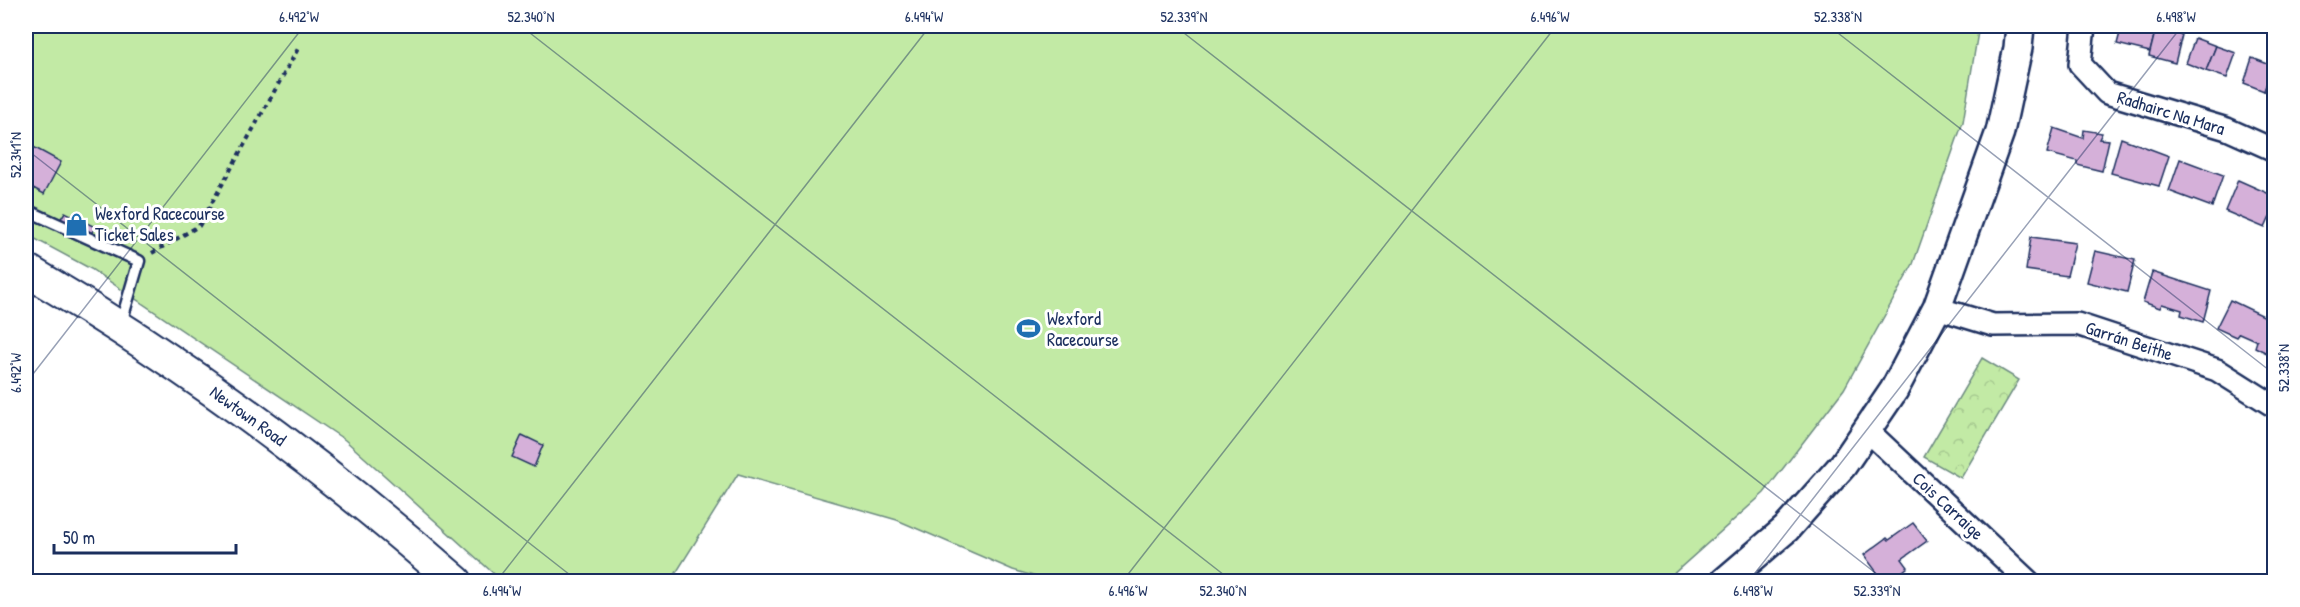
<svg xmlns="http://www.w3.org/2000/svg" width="2300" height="607" font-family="'Patrick Hand',sans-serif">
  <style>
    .grass { fill: #c2eaa5; stroke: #6e8c82; stroke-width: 1.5 }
    .park { fill: url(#park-crowns); stroke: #6e8c82; stroke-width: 1.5 }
    .building { fill: #d5b0d9; stroke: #1b2f5e; stroke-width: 1.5 }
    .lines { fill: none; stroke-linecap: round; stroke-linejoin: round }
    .service-casing { stroke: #1b2f5e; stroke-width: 15 }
    .minor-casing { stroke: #1b2f5e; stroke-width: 26 }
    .tertiary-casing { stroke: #1b2f5e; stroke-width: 32 }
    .secondary-casing { stroke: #1b2f5e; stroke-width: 36 }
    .path { stroke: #1b2f5e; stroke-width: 4; stroke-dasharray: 4.5 4.5; stroke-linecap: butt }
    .service { stroke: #fff; stroke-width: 10 }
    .minor { stroke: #fff; stroke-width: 21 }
    .tertiary { stroke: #fff; stroke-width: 27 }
    .secondary { stroke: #fff; stroke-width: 32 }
    .ticks { fill: none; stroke: #1b2f5e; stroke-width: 1.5; stroke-opacity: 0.45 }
    .labels { text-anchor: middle; stroke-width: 6; stroke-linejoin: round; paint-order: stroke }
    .street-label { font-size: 18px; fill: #1b2f5e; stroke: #fff }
    .poi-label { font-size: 18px; fill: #1b2f5e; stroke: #fff; text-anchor: start }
    .neatline { fill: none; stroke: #1b2f5e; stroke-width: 2 }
    .ticks-label { font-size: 15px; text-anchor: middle; fill: #1b2f5e }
  </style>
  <defs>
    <pattern id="park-crowns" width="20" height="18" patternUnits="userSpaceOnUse" patternTransform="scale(1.5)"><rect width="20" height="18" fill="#c2eaa5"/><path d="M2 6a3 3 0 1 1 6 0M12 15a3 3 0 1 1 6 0" fill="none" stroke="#a6c990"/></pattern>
  </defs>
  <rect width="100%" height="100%" fill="#fff"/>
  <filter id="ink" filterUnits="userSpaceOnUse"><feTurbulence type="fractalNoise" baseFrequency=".0167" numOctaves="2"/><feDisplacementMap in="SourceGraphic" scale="12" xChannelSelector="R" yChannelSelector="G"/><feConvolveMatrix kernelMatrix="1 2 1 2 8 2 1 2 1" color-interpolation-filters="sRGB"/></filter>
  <g filter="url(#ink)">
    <path class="grass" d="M26,26h1953l-16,96 -50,142 -69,125 -80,104 -92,82 -14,7 -608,-1 -37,-11 -116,-50 -159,-46 -67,107h-169l-157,-141 -254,-171 -65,-35z"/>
    <path class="park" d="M1982,358l37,22 -58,98 -37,-21z"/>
    <g class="building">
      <path d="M2128,26h17l11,2 -6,24 -33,-8 4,-15 6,1z"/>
      <path d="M2156,28l26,7 -7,28 -26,-7z"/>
      <path d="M2195,38l21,8 -10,25 -20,-8z"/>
      <path d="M2216,46l20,7 -9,25 -21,-7z"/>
      <path d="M2252,58l21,8 -9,25 -20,-8z"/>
      <path d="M2273,66h1v28l-10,-3z"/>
      <path d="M2054,128l29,10 1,-8 18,3 -3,6 10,1 -7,31 -25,-6v-4l-30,-8z"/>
      <path d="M2121,138l48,18 -10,30 -48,-13z"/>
      <path d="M26,143l35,19 -17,32 -18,-10z"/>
      <path d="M2180,159l43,16 -11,32 -43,-16z"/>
      <path d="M2238,180l36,16v12l-9,20 -40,-17z"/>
      <path d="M65,212l30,15 -5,9 -30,-16z"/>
      <path d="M2031,237l44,6 -8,33 -41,-6z"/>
      <path d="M2095,251l40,9 -8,32 -40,-10z"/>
      <path d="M2152,272l59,19 -8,31 -22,-7 1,-5 -20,-6 -2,4 -17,-6z"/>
      <path d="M2230,300l44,21 -1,35 -18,-9 2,-6 -18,-8 -3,4 -20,-9z"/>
      <path d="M522,435l21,10 -9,22 -22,-10z"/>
      <path d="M1913,523l14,18 -25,18 6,8 -19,15h-5l-20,-27 23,-17 2,2z"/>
    </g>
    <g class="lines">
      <defs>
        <path id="service" d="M33,213l106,48 -19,65"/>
        <g id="minor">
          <path d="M2084,26l-4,38 27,29 120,36 47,21"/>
          <path d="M1937,308l56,17 84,-1 140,46 57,36"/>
          <path d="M1867,430l162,152"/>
        </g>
        <path id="tertiary" d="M1724,582l62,-53 57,-64 51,-75 43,-82 63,-176 18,-84 2,-22"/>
        <path id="secondary" d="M26,270c152,89 297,195 430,312"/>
      </defs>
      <use href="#service" class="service-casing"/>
      <use href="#minor" class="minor-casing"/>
      <use href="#tertiary" class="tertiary-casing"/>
      <use href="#secondary" class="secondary-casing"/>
      <path class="path" d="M152,253l47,-27 100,-179"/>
      <use href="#service" class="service"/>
      <use href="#minor" class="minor"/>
      <use href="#tertiary" class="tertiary"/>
      <use href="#secondary" class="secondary"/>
    </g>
  </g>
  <path class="ticks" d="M521,26l712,556M1175,26l712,556M1829,26l445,348M26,149l553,433M26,383l278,-357M496,582l434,-556M1122,582l434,-556M1748,582l434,-556"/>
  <defs>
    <symbol id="shop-bare" viewBox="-9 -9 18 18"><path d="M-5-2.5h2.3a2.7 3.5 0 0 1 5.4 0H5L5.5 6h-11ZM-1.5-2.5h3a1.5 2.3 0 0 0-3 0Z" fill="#1f6fb2" stroke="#fff" stroke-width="2.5" paint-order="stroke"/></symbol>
    <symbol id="stadium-bare" viewBox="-9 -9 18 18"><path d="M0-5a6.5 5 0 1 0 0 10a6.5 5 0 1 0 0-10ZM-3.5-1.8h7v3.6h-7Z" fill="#1f6fb2" stroke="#fff" stroke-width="2.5" paint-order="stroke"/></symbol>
  </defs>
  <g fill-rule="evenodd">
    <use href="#shop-bare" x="60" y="208" width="33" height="33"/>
    <use href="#stadium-bare" x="1012" y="312" width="33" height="33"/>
  </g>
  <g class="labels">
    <g class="street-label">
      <text transform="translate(2171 113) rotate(17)" y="6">Radhairc Na Mara</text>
      <text transform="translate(2129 341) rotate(18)" y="6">Garrán Beithe</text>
      <text transform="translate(248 416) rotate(36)" y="6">Newtown Road</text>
      <text transform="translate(1948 506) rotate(43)" y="6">Cois Carraige</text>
    </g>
    <g class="poi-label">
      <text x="95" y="220">Wexford Racecourse<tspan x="95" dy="21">Ticket Sales</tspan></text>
      <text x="1047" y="325">Wexford<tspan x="1047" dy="21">Racecourse</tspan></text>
    </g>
  </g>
  <rect width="2300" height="607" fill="none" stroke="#fff" stroke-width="66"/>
  <path d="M54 544v9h182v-9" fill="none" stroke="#1b2f5e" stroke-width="3"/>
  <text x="63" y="544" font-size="18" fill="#1b2f5e" stroke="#ffffff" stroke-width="4.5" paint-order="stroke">50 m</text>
  <rect x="33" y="33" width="2234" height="541" class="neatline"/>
  <g class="ticks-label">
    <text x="299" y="22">6.492°W</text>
    <text x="531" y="22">52.340°N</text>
    <text x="924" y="22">6.494°W</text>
    <text x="1184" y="22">52.339°N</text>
    <text x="1550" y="22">6.496°W</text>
    <text x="1838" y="22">52.338°N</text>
    <text x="2176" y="22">6.498°W</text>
    <text transform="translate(16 155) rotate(-90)" y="5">52.341°N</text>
    <text transform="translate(2284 368) rotate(-90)" y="5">52.338°N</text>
    <text transform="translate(16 373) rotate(-90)" y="5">6.492°W</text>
    <text x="502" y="596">6.494°W</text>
    <text x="1128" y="596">6.496°W</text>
    <text x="1223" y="596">52.340°N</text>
    <text x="1753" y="596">6.498°W</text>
    <text x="1877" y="596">52.339°N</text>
  </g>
</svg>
